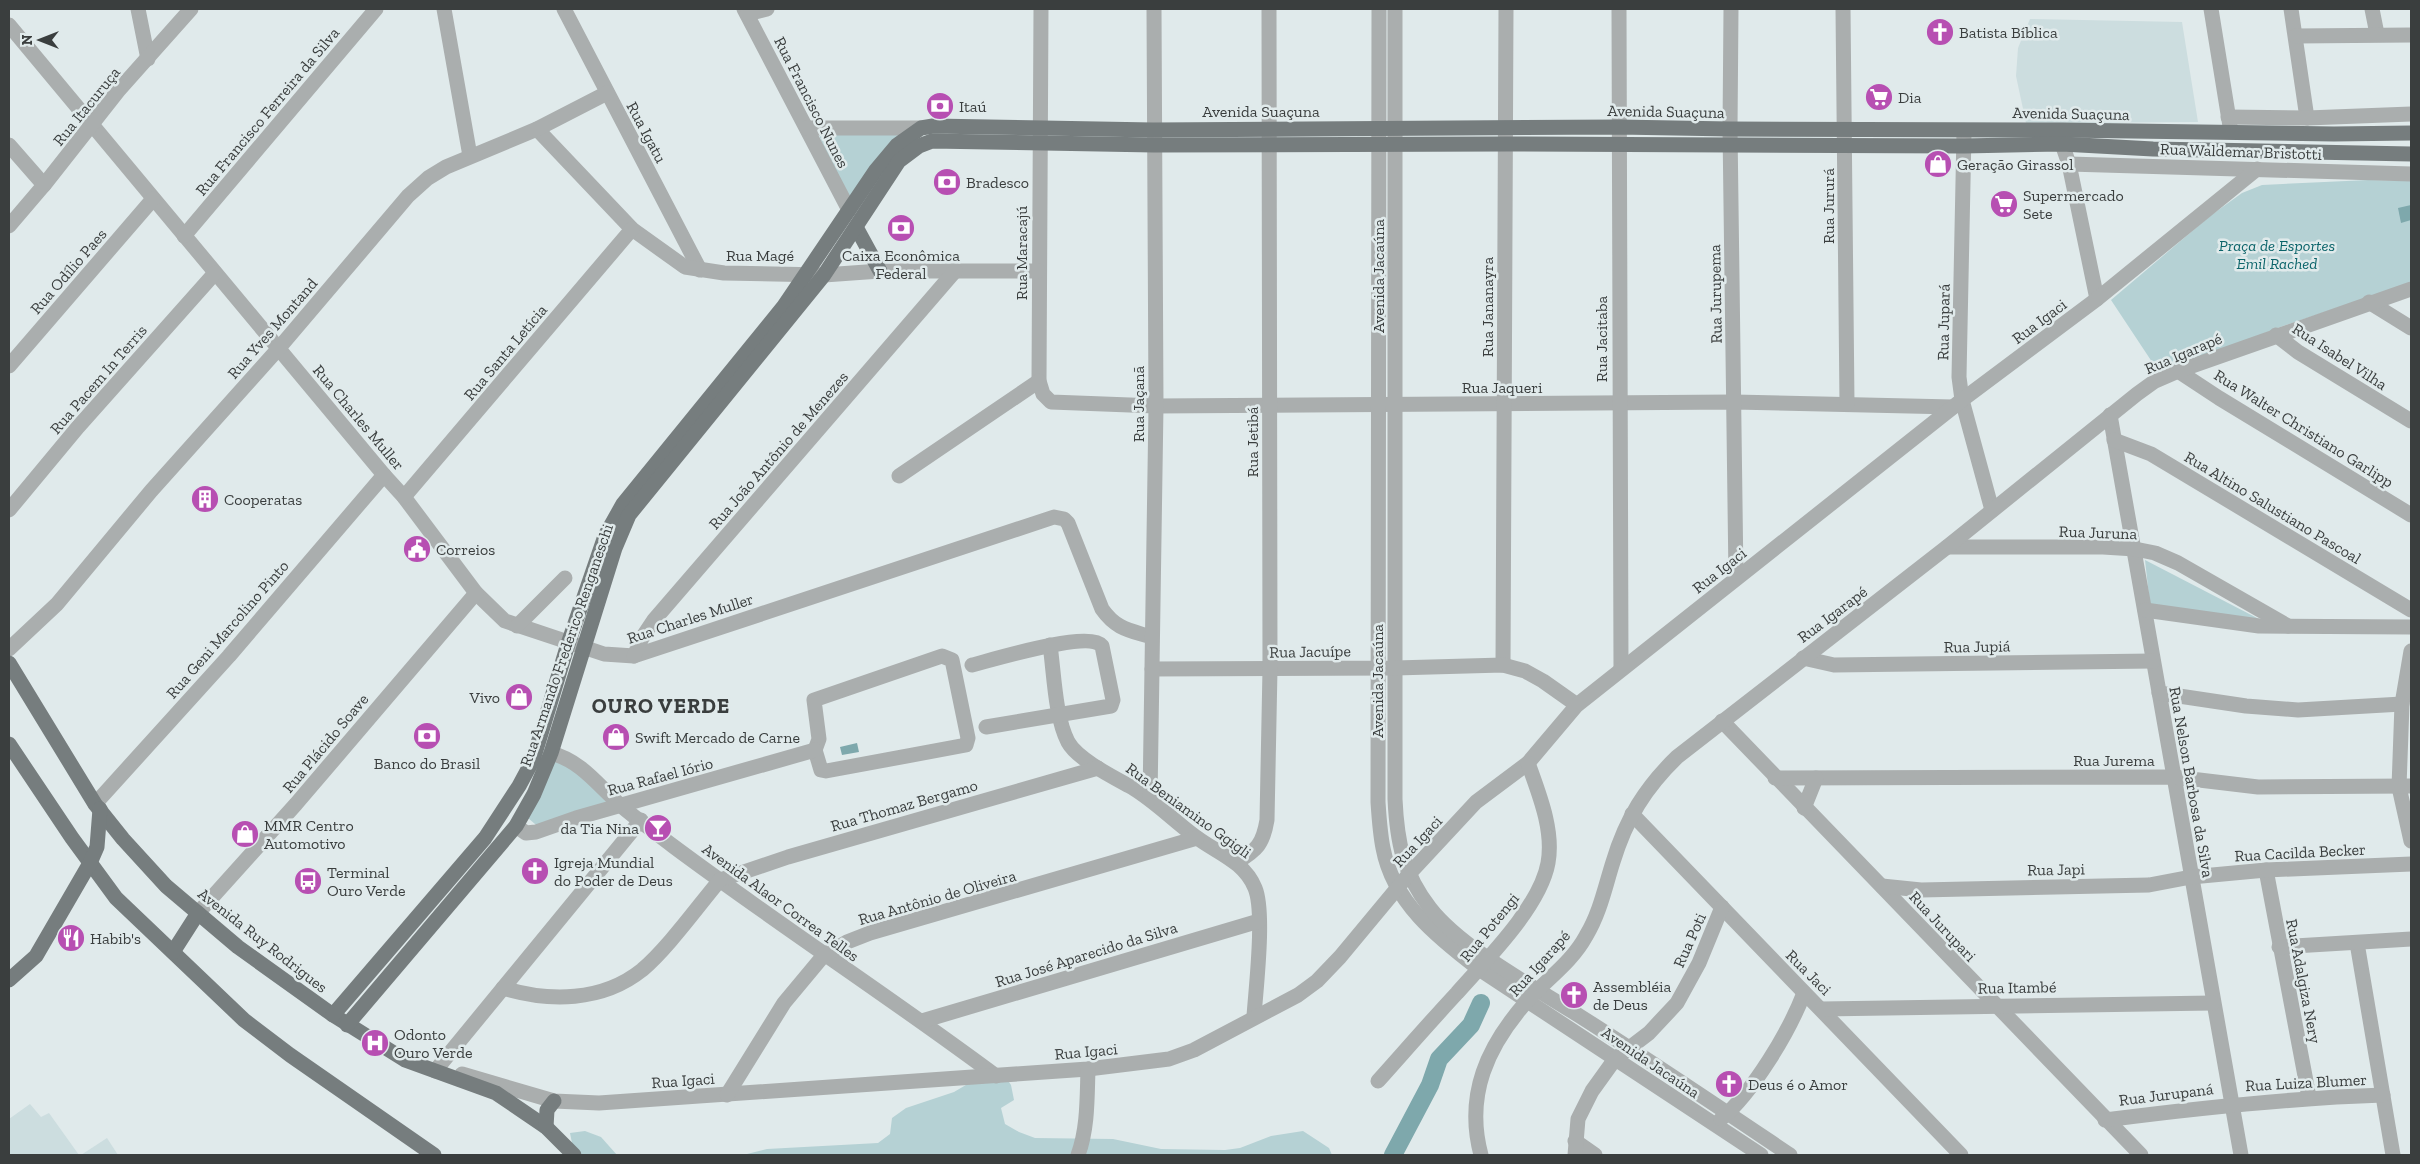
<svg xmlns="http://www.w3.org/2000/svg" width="2420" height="1164" font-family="'Zilla Slab',serif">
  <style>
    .built { fill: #ccdddf }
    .green { fill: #b5d1d4 }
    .water { fill: #7ea8ac }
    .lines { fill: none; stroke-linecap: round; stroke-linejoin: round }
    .river { stroke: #7ea8ac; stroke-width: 18 }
    .minor { stroke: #aaaeae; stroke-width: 15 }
    .major { stroke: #767d7e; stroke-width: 15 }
    .labels { text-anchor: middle; stroke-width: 5; stroke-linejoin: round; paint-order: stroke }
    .poi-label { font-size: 16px; fill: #3a3e3e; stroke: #e0eaeb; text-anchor: start }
    .street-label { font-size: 16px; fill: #3a3e3e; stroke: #e0eaeb }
    .park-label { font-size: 16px; font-style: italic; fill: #0b646a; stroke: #e0eaeb }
    .district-label { font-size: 21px; font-weight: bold; letter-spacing: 1px; fill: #3a3e3e; stroke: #e0eaeb }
  </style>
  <rect width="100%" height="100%" fill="#e0eaeb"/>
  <g class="built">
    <path d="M2030,19l152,3 16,100 -172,1 -10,-47 2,-28z"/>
    <path d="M30,1104l11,13 8,-4 30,42h-70v-36z"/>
    <path d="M107,1138l11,17h-37z"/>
  </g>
  <g class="green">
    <path d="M904,130l-55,70 -24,-49 -7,-19z"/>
    <path d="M2368,180l43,1v102l-128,43 -123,48 -49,-74 99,-84 32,-23 20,-8z"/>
    <path d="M2145,560l114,59 -109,-14z"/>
    <path d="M553,758l18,6 38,41 -66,23 -8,-4 -7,-6z"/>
    <path d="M1002,1072l9,13 3,15 -13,8 4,16 14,8 16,6 78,1 48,10 64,1 15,-2 31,-12 32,-5 26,17 3,7h-589l24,-6 111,-6 12,-9 2,-16 14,-10 48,-16 17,-10z"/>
    <path d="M585,1131l16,6 16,18h-39l-5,-7 -3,-15z"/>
  </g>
  <g class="water">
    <path d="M2411,205v15l-10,3 -3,-15z"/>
    <path d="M857,743l2,9 -17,3 -2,-8z"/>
  </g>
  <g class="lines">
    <path class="river" d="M1393,1155l37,-70 9,-26 32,-34 10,-22"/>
    <g class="minor">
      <path d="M138,9l10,50"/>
      <path d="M444,9l26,147"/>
      <path d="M564,9l136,261"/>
      <path d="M744,9l105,201"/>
      <path d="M1041,9l-2,372 4,13 8,8 105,4 578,-4 219,5"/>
      <path d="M1379,9l-1,793c1,15 2,31 5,46 10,54 54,89 96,121l282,186"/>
      <path d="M1395,9v790c2,43 8,74 35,109 31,40 104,79 148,107 71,45 142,93 212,140"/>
      <path d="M1619,9l2,660"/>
      <path d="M1731,9l-1,120 6,449"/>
      <path d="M1843,9l4,395"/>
      <path d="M2211,9l19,117"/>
      <path d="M2291,9l16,109"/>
      <path d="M2372,9l5,25"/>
      <path d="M747,14l20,-5"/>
      <path d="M9,25l375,450 20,22 72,96 29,28 99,33 30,2 420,-139 10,2 4,4 34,86c14,20 27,21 49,28"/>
      <path d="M2296,36l115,-1"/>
      <path d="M2228,117l79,1 104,-4"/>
      <path d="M807,128h114"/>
      <path d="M537,129l95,100 53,38 39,6 100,2 56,-4h158"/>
      <path d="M1964,133l-5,244 3,23 30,110"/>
      <path d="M2062,144l7,20 28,135"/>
      <path d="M9,145l35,40"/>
      <path d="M2069,164l342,10"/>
      <path d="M9,226l35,-41 74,-94 73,-82"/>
      <path d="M184,236l192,-227"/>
      <path d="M2369,302l42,26"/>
      <path d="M2276,335l22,17 113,69"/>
      <path d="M9,366l144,-167"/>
      <path d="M2178,371l41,27 192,117"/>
      <path d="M2110,415l131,740"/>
      <path d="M2114,440l37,14 260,156"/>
      <path d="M899,476l140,-95"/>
      <path d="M404,497l228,-268"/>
      <path d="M9,510l69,-83 137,-154"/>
      <path d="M1947,547h156l32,2 20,4 23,10 110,63"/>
      <path d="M2145,610l114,16 152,1"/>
      <path d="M517,626l48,-48"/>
      <path d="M1050,645c4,28 5,72 18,97 10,18 47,36 65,46 23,14 41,33 63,49 21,16 48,24 59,51 10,24 1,99 -1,128"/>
      <path d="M9,649l48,-45 94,-113 128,-143 129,-152 20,-18 18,-11 91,-38 70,-36"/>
      <path d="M2411,651l-9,53 -3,83 12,54"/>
      <path d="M634,656l8,-18 12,-18 301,-349"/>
      <path d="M942,656l10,4 16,78 -2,7 -140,26 -5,-1 -6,-20 4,-11 -5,-39z"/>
      <path d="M1803,658l31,7 319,-4"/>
      <path d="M972,665c20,-5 117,-35 130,-19l11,54 -2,6 -125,21"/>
      <path d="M1503,665l3,-656"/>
      <path d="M1152,669l243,-1 108,-3 22,6 18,10 34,24"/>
      <path d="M2159,693l87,13 52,4 104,-6"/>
      <path d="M1722,721l419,434"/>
      <path d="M551,753c30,8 46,31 68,51 17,15 36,28 54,42 106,79 217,151 323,230"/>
      <path d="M1775,778l399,-1 84,10 153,-1"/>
      <path d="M1150,799l6,-393 -2,-397"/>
      <path d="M95,804l134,-148 155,-181"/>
      <path d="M1804,808l12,-30"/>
      <path d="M1632,814l329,341"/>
      <path d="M516,826l10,7 10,-1 40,-14 239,-68"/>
      <path d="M1237,862c20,-12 26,-18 30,-42l3,-151 -1,-660"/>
      <path d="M2266,870l43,227"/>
      <path d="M720,880l68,-23 310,-89"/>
      <path d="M1882,886l39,4 228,-5 42,-8 75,-7 145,-6"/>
      <path d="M198,913l98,-109 180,-211"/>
      <path d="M2357,943l36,212"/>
      <path d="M2279,947l132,-8"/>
      <path d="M503,988c46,14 99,14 139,-18 26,-22 56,-64 78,-90"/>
      <path d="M1822,1009l391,-6"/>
      <path d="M922,1021l337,-100"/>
      <path d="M435,1071l206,-251"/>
      <path d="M462,1074l92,27 45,2 489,-34 81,-10 25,-9 104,-55 19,-14 23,-24 69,-83 67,-72 52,-39 49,-58 385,-305 135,-101 160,-130"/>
      <path d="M1378,1081c26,-29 52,-59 79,-88 29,-33 83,-86 91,-130 6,-33 -9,-69 -20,-100"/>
      <path d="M727,1095l57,-92 40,-48 23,-13 23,-9 327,-95"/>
      <path d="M1721,1119c32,-27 68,-87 83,-126"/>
      <path d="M2105,1120c93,-12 184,-22 278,-25"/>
      <path d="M1575,1141l20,14"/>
      <path d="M1078,1155c10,-27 9,-58 10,-86"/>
      <path d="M1481,1155c-16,-60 6,-109 47,-155 19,-21 44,-38 58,-64 14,-23 19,-49 27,-74 13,-43 32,-74 64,-105l270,-210 190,-153 18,-13 23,-10 233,-82"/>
      <path d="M1575,1155l3,-36 14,-28 23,-32 34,-26 28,-30 22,-40 23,-56"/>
    </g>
    <g class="major">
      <path d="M856,227l24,44"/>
      <path d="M9,663l86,141 28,35 43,47 72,61 95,68 72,45 91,33 50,34 28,28"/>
      <path d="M9,744l63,94 44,60 128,122 46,35 144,100"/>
      <path d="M173,952l25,-39"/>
      <path d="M9,980l27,-24 54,-93 7,-16 3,-38"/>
      <path d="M333,1015l152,-177 34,-52 14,-26 35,-116 37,-108 18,-32 161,-198 92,-136 21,-25 24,-17 12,-2 220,4 466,-3 111,2 332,1 272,4 77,-1"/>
      <path d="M347,1025l169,-199 18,-32 17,-41 64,-205 14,-33 195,-240 75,-114 20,-15 13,-5 222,4 352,-1 458,2 98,-2 91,5 258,5"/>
      <path d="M546,1127l1,-17 7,-9"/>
    </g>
  </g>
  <defs>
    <symbol id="church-disc" viewBox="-11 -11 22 22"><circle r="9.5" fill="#b74fb2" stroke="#e0eaeb"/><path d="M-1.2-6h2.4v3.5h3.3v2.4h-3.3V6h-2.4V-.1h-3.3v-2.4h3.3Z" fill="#fff"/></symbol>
    <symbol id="supermarket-disc" viewBox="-11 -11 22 22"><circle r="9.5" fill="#b74fb2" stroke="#e0eaeb"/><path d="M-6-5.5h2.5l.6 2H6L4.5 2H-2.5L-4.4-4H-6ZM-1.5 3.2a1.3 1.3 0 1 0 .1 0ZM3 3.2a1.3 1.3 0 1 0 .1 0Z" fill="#fff"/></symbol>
    <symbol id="bank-disc" viewBox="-11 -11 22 22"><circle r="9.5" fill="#b74fb2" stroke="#e0eaeb"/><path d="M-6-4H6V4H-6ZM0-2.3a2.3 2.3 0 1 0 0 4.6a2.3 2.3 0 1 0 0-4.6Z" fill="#fff"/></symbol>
    <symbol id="shop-disc" viewBox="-11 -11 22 22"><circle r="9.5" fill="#b74fb2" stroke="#e0eaeb"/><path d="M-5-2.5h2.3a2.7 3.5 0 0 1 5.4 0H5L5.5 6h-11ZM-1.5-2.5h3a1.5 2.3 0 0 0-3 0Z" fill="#fff"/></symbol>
    <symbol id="building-disc" viewBox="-11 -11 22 22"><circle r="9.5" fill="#b74fb2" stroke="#e0eaeb"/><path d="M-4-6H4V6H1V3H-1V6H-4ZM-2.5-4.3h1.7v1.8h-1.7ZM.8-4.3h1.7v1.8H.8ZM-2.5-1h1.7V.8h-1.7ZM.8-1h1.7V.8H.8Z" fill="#fff"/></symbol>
    <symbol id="civic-disc" viewBox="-11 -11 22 22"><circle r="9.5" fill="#b74fb2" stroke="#e0eaeb"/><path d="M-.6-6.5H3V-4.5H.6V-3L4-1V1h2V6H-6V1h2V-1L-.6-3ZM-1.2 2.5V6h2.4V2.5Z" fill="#fff"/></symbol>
    <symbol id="bar-disc" viewBox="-11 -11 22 22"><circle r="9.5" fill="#b74fb2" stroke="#e0eaeb"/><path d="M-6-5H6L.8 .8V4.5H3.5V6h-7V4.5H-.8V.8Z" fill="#fff"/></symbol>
    <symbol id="bus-disc" viewBox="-11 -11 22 22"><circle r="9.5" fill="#b74fb2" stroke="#e0eaeb"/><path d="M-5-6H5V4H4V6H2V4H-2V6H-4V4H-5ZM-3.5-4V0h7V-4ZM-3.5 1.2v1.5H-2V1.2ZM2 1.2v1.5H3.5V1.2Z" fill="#fff"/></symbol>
    <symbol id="restaurant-disc" viewBox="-11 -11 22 22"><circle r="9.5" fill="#b74fb2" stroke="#e0eaeb"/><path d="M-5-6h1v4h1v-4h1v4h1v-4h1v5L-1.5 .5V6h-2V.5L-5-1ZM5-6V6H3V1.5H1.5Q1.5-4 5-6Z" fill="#fff"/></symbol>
    <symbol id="hospital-disc" viewBox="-11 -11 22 22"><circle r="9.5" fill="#b74fb2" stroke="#e0eaeb"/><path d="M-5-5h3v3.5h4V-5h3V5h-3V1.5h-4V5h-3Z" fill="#fff"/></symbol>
  </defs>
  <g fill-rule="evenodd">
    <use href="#church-disc" x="1924" y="16" width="32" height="32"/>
    <use href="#supermarket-disc" x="1863" y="81" width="32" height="32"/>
    <use href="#bank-disc" x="924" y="90" width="32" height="32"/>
    <use href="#shop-disc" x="1922" y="148" width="32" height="32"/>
    <use href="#bank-disc" x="931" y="166" width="32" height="32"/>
    <use href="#supermarket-disc" x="1988" y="188" width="32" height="32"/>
    <use href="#bank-disc" x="885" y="212" width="32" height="32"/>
    <use href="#building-disc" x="189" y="483" width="32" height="32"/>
    <use href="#civic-disc" x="401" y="533" width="32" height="32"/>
    <use href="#shop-disc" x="503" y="681" width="32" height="32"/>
    <use href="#bank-disc" x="411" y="720" width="32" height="32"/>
    <use href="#shop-disc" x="600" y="721" width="32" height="32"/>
    <use href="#bar-disc" x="642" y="812" width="32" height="32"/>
    <use href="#shop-disc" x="229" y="818" width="32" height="32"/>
    <use href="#church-disc" x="519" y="855" width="32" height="32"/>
    <use href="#bus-disc" x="292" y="865" width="32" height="32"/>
    <use href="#restaurant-disc" x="55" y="922" width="32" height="32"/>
    <use href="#church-disc" x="1558" y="979" width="32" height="32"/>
    <use href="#hospital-disc" x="359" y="1027" width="32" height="32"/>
    <use href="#church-disc" x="1713" y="1068" width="32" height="32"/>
  </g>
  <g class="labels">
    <g class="poi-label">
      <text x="1959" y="38">Batista Bíblica</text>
      <text x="1898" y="103">Dia</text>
      <text x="959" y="112">Itaú</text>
      <text x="1957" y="170">Geração Girassol</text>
      <text x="966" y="188">Bradesco</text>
      <text x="2023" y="201">Supermercado<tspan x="2023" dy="18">Sete</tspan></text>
      <text x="901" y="261" text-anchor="middle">Caixa Econômica<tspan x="901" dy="18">Federal</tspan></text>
      <text x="224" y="505">Cooperatas</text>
      <text x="436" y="555">Correios</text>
      <text x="500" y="703" text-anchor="end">Vivo</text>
      <text x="635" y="743">Swift Mercado de Carne</text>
      <text x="427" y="769" text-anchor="middle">Banco do Brasil</text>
      <text x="264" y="831">MMR Centro<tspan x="264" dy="18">Automotivo</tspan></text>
      <text x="639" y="834" text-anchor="end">da Tia Nina</text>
      <text x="554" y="868">Igreja Mundial<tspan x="554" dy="18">do Poder de Deus</tspan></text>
      <text x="327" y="878">Terminal<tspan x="327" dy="18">Ouro Verde</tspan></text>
      <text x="90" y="944">Habib's</text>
      <text x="1593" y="992">Assembléia<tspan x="1593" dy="18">de Deus</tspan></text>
      <text x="394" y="1040">Odonto<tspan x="394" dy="18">Ouro Verde</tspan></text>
      <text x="1748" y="1090">Deus é o Amor</text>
    </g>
    <g class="street-label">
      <text transform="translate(812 102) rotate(63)" y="6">Rua Francisco Nunes</text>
      <text transform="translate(86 106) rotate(-51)" y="6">Rua Itacuruça</text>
      <text transform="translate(267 111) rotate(-50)" y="6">Rua Francisco Ferreira da Silva</text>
      <text x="1261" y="117">Avenida Suaçuna</text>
      <text transform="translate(1666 111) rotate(1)" y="6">Avenida Suaçuna</text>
      <text transform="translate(2071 113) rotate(1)" y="6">Avenida Suaçuna</text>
      <text transform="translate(647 132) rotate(62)" y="6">Rua Igatu</text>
      <text transform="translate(2241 151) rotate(2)" y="6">Rua Waldemar Bristotti</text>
      <text transform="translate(1828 206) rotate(-90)" y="6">Rua Jururá</text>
      <text transform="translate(1021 253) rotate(-90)" y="6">Rua Maracajú</text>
      <text x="760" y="261">Rua Magé</text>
      <text transform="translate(68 271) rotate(-49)" y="6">Rua Odílio Paes</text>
      <text transform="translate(1378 276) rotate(-90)" y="6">Avenida Jacaúna</text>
      <text transform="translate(1715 294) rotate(-91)" y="6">Rua Jurupema</text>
      <text transform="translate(1487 307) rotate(-90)" y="6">Rua Jananayra</text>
      <text transform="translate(2039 321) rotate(-37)" y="6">Rua Igaci</text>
      <text transform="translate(1943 322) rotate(-89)" y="6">Rua Jupará</text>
      <text transform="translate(272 328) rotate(-49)" y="6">Rua Yves Montand</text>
      <text transform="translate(1601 339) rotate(-90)" y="6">Rua Jacitaba</text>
      <text transform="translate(505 352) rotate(-50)" y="6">Rua Santa Letícia</text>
      <text transform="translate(2183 353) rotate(-23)" y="6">Rua Igarapé</text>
      <text transform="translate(2340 356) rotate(33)" y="6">Rua Isabel Vilha</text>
      <text transform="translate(98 379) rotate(-49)" y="6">Rua Pacem In Terris</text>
      <text x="1502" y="393">Rua Jaqueri</text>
      <text transform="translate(1138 404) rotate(-90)" y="6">Rua Jaçanã</text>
      <text transform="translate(359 417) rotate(50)" y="6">Rua Charles Muller</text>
      <text transform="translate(2304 428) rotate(32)" y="6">Rua Walter Christiano Garlipp</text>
      <text transform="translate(1252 442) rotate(-90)" y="6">Rua Jetibá</text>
      <text transform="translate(778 450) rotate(-49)" y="6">Rua João Antônio de Menezes</text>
      <text transform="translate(2273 507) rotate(31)" y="6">Rua Altino Salustiano Pascoal</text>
      <text transform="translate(2098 532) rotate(2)" y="6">Rua Juruna</text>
      <text transform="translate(1719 570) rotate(-38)" y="6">Rua Igaci</text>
      <text transform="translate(1832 614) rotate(-37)" y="6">Rua Igarapé</text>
      <text transform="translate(690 618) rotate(-18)" y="6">Rua Charles Muller</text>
      <text transform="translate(227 629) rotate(-49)" y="6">Rua Geni Marcolino Pinto</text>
      <text transform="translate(566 645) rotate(-71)" y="6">Rua Armando Frederico Renganeschi</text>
      <text transform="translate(1977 646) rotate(-1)" y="6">Rua Jupiá</text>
      <text transform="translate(1310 651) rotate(-1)" y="6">Rua Jacuípe</text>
      <text transform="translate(1377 681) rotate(-90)" y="6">Avenida Jacaúna</text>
      <text transform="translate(325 743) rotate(-50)" y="6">Rua Plácido Soave</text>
      <text x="2114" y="766">Rua Jurema</text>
      <text transform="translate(660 776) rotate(-15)" y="6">Rua Rafael Iório</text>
      <text transform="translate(2192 782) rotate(80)" y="6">Rua Nelson Barbosa da Silva</text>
      <text transform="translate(904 805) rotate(-16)" y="6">Rua Thomaz Bergamo</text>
      <text transform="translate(1189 810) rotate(36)" y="6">Rua Beniamino Ggigli</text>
      <text transform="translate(1417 841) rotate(-47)" y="6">Rua Igaci</text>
      <text transform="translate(2300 852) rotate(-3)" y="6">Rua Cacilda Becker</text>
      <text transform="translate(2056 869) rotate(-1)" y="6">Rua Japi</text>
      <text transform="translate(937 897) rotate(-16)" y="6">Rua Antônio de Oliveira</text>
      <text transform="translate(781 902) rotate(36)" y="6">Avenida Alaor Correa Telles</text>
      <text transform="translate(1943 926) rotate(47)" y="6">Rua Jurupari</text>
      <text transform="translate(1489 927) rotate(-51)" y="6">Rua Potengi</text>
      <text transform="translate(263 940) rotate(38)" y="6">Avenida Ruy Rodrigues</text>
      <text transform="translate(1689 940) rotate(-66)" y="6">Rua Poti</text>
      <text transform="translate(1086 954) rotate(-17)" y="6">Rua José Aparecido da Silva</text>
      <text transform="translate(1539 963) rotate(-48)" y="6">Rua Igarapé</text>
      <text transform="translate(1809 972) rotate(45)" y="6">Rua Jaci</text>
      <text transform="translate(2304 981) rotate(79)" y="6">Rua Adalgiza Nery</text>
      <text transform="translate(2017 987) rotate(-1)" y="6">Rua Itambé</text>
      <text transform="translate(1086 1051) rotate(-5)" y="6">Rua Igaci</text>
      <text transform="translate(1651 1062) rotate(34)" y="6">Avenida Jacaúna</text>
      <text transform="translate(683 1080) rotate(-4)" y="6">Rua Igaci</text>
      <text transform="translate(2306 1082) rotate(-3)" y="6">Rua Luiza Blumer</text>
      <text transform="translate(2166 1094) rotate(-7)" y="6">Rua Jurupaná</text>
    </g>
    <g class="park-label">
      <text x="2277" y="251">Praça de Esportes<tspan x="2277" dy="18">Emil Rached</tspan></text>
    </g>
    <g class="district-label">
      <text x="661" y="713">OURO VERDE</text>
    </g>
  </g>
  <rect width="2420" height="1164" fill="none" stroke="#3a3e3e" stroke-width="20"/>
  <g transform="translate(40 40) rotate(270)" stroke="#e0eaeb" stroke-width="4" paint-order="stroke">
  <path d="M0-4L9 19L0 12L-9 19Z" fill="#3a3e3e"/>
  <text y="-8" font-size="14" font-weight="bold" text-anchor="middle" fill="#3a3e3e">N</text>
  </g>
</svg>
